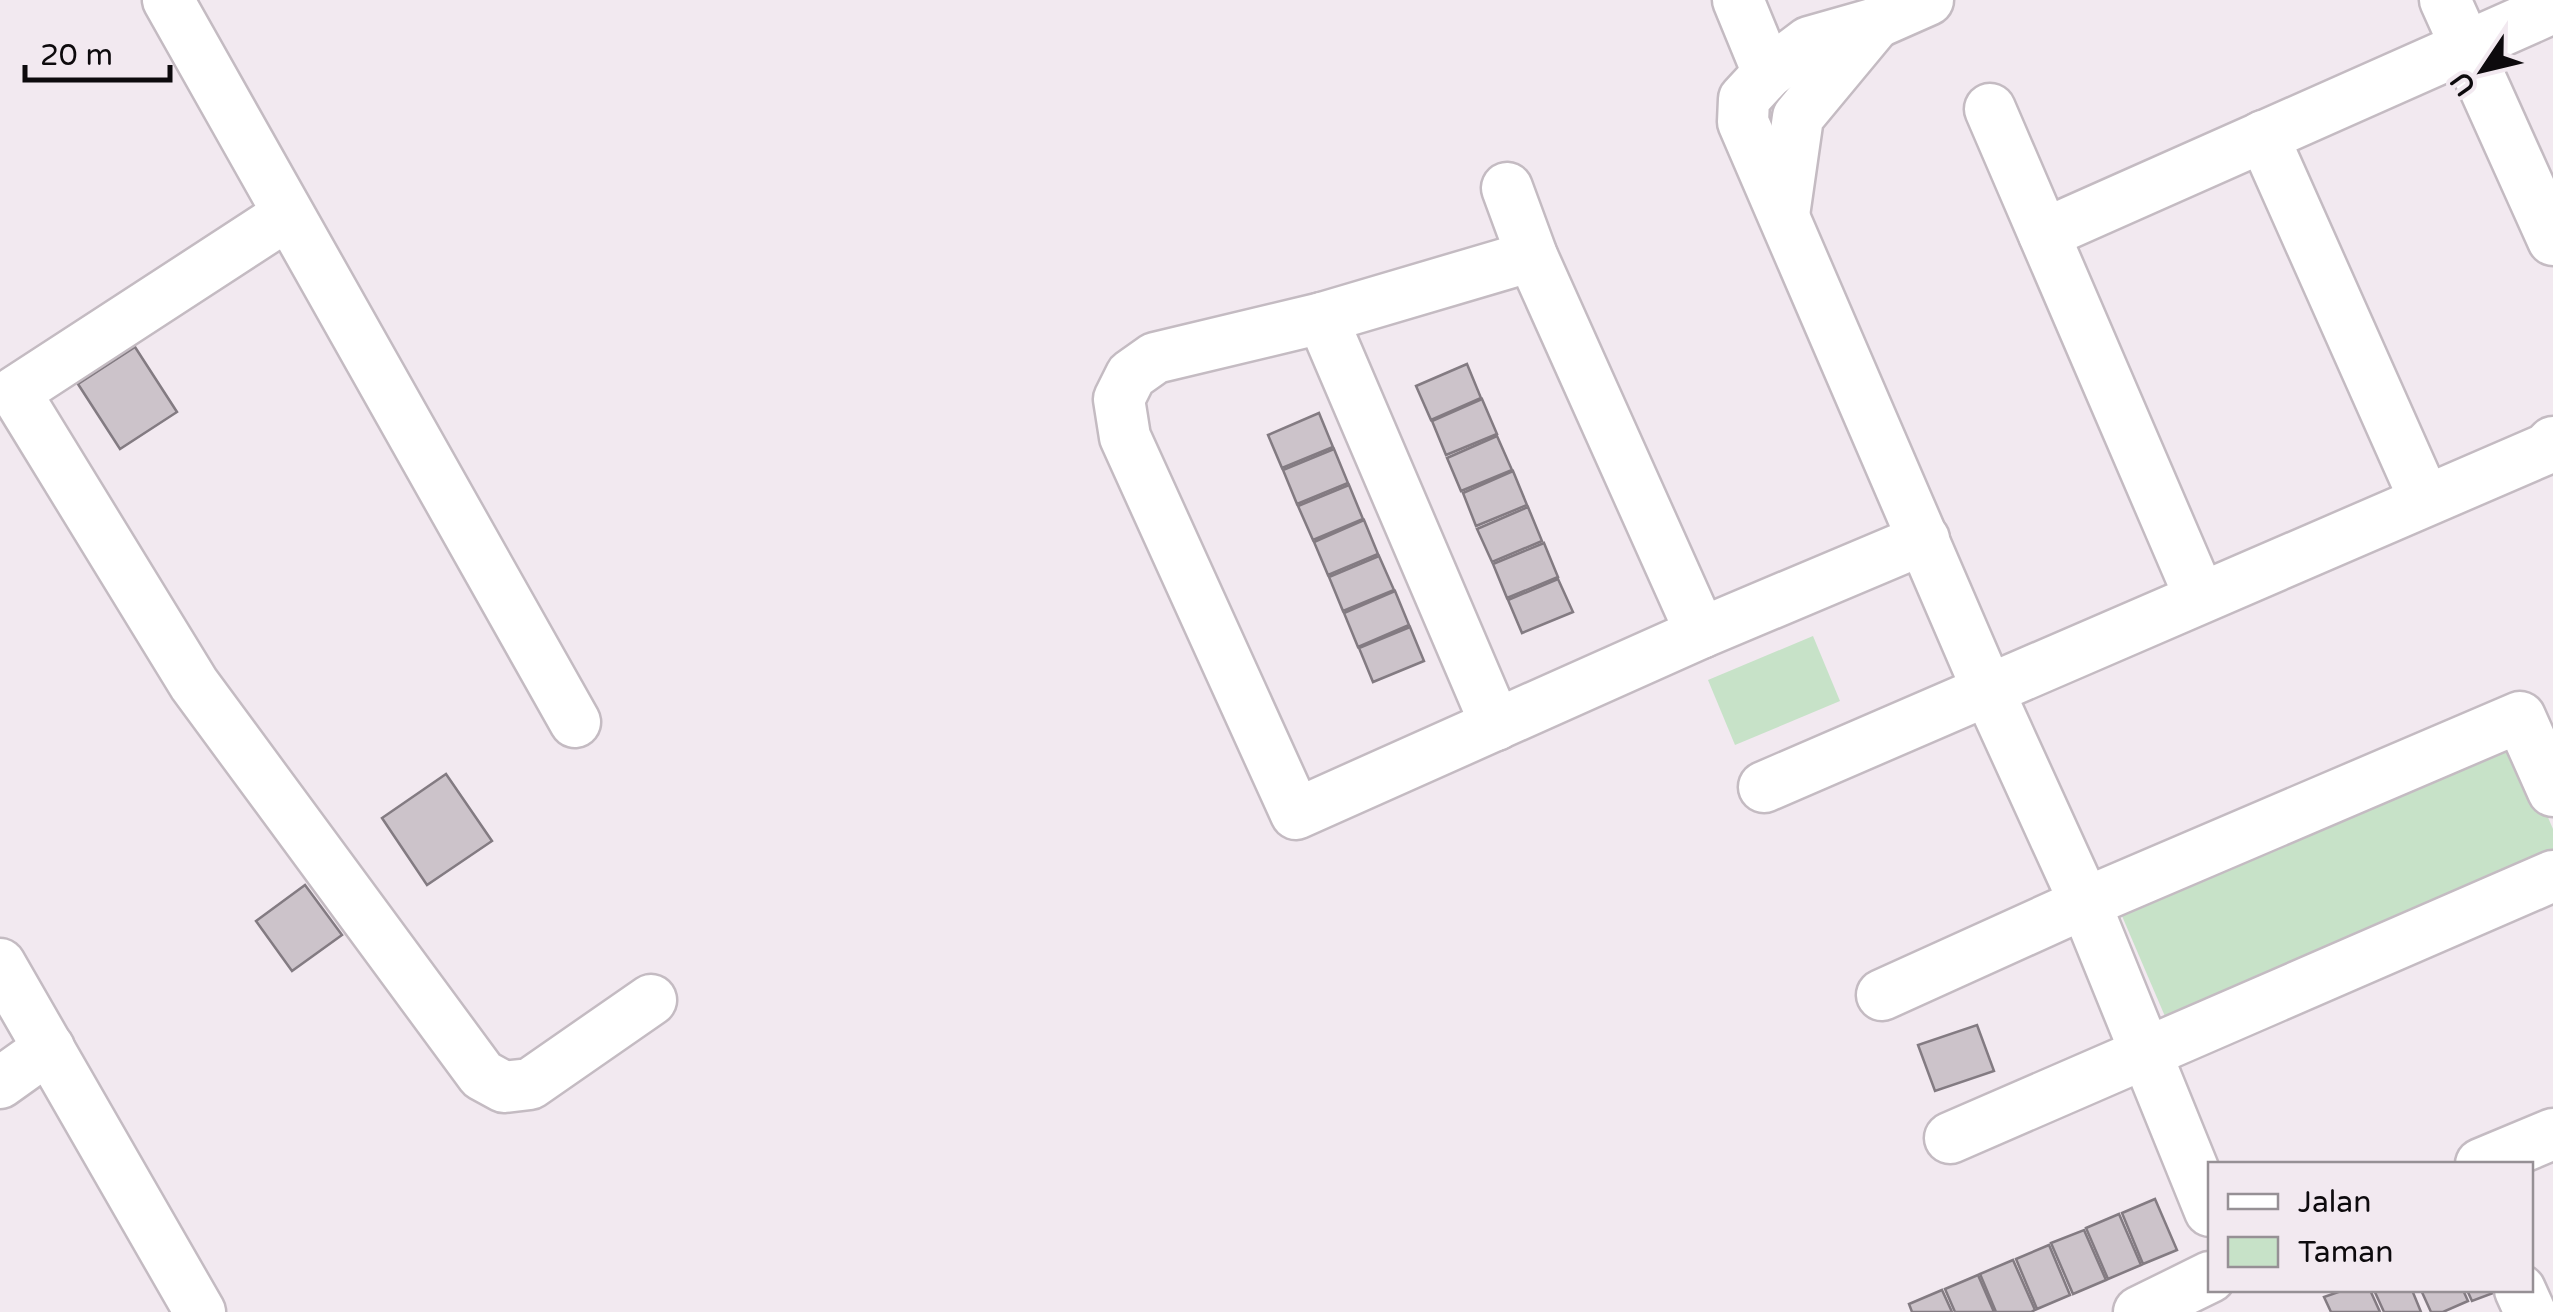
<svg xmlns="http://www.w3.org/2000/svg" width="2553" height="1312" font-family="'Varela Round',sans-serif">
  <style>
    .green { fill: #c7e2c8 }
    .building { fill: #ccc3ca; stroke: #837b82; stroke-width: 2.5 }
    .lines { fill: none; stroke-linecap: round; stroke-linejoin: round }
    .minor-casing { stroke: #c4bbc2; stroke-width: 55 }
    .minor { stroke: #fff; stroke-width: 50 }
  </style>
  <rect width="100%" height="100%" fill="#f2e9f0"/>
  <g class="green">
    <path d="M1813,636l27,65 -105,44 -27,-65z"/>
    <path d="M2515,741l38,88v28l-386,164 -48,-112z"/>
  </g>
  <g class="building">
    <path d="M135,347l42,65 -57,37 -42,-65z"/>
    <path d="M1467,364l14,34 -50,22 -15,-34z"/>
    <path d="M1482,399l15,35 -51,21 -14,-34z"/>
    <path d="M1319,413l14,34 -51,21 -14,-33z"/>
    <path d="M1497,436l15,34 -51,21 -14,-33z"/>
    <path d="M1334,449l14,34 -51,21 -14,-34z"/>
    <path d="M1513,471l14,34 -51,21 -13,-33z"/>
    <path d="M1349,485l14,34 -50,21 -15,-34z"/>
    <path d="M1528,507l14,34 -50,21 -15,-33z"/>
    <path d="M1364,520l14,34 -50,21 -14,-33z"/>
    <path d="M1544,543l14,34 -51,21 -14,-34z"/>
    <path d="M1379,556l15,34 -51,21 -14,-34z"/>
    <path d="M1558,579l15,33 -51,21 -14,-33z"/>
    <path d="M1395,591l14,34 -51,22 -14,-34z"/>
    <path d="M1410,627l14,34 -51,21 -14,-34z"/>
    <path d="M446,774l46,67 -65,44 -45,-67z"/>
    <path d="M305,885l37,50 -50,36 -36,-50z"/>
    <path d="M1977,1025l17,46 -59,20 -17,-46z"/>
    <path d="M2155,1199l22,51 -34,14 -21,-51z"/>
    <path d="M2119,1214l22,51 -33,14 -22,-51z"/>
    <path d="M2084,1230l22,50 -33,14 -22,-51z"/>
    <path d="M2049,1245l21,50 -33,14 -21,-50z"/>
    <path d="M2013,1260l22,50 -4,2h-35l-16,-38z"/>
    <path d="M1978,1275l16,37h-39l-10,-23z"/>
    <path d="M1942,1290l10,22h-40l-3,-8z"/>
    <path d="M2344,1290h26l10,22h-49l-7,-15z"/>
    <path d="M2374,1290h38l9,22h-37z"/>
    <path d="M2421,1290h42l5,11 -25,11h-12z"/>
    <path d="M2467,1290h34l-29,11z"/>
  </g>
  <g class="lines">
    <defs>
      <g id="minor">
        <path d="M168,0l407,722"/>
        <path d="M1738,0l30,73"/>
        <path d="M1928,0l-52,23 -67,19 -41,31 -24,26 -1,23 244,566 98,215 125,308"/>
        <path d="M2445,0l108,240"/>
        <path d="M1990,109l210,488"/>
        <path d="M2263,136l162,364"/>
        <path d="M1507,188l25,68 169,377"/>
        <path d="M287,215l-272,177 179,292 288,391 22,12 26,-3 121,-84"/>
        <path d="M1784,215l14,-98 78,-94"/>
        <path d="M2044,234l509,-226"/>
        <path d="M1532,256l-210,62 -167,40 -24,17 -12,24 6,38 171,377 405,-181 223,-94"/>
        <path d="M1322,318l174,407"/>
        <path d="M1764,787l782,-338 7,-7"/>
        <path d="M0,964l200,348"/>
        <path d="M1882,995l203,-92 435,-186 33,74"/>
        <path d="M0,1083l49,-35"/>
        <path d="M1950,1138l603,-262"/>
        <path d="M2481,1164l72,-30"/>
        <path d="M2520,1290l10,22"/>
        <path d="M2139,1312l71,-35"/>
      </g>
    </defs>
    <use href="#minor" class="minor-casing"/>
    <use href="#minor" class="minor"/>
  </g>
  <rect x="2208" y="1162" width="325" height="130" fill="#f2e9f0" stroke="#969095" stroke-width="2.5"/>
  <rect x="2228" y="1194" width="50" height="15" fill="#ffffff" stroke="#969095" stroke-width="2.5"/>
  <text x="2298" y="1212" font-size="30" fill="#0d0a0d">Jalan</text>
  <rect x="2228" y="1237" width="50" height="30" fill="#c7e2c8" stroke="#969095" stroke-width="2.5"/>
  <text x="2298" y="1262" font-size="30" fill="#0d0a0d">Taman</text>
  <g transform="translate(2483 70) rotate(235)" stroke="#f2e9f0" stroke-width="8" paint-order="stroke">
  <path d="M0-8L18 38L0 25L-18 38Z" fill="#0d0a0d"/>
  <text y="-15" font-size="28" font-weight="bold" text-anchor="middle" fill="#0d0a0d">U</text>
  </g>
  <path d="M25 65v15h145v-15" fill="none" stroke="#0d0a0d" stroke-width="5"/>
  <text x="40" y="65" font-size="30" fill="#0d0a0d" stroke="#f2e9f0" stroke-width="8" paint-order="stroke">20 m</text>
</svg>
